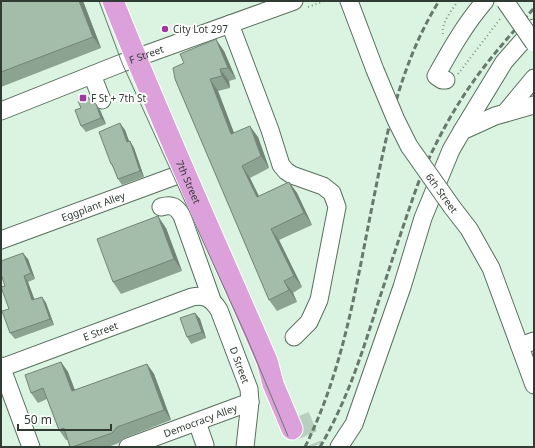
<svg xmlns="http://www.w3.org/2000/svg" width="535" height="448" font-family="'Noto Sans',sans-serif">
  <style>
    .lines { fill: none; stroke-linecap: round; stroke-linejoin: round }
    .major-tunnel { stroke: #b8cfbe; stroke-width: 21; stroke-dasharray: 21 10; stroke-linecap: butt }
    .minor-casing { stroke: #586f5e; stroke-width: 19 }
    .major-casing { stroke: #fff; stroke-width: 23 }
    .path { stroke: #819386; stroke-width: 2; stroke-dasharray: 1 3; stroke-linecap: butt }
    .minor { stroke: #fff; stroke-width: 17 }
    .major { stroke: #dca0da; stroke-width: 21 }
    .tram { stroke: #68786d; stroke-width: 1 }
    .rail { stroke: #68786d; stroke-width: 3; stroke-dasharray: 6 3; stroke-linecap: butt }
    .minor-bridge-casing { stroke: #586f5e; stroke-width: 19; stroke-linecap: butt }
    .minor-bridge { stroke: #fff; stroke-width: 17 }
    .wall { fill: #8da392 }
    .shaded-wall { fill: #738477 }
    .building { fill: #a4bdaa; stroke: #738477 }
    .poi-dot { fill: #9d389c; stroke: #fff; stroke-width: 1.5 }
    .labels { text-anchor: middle; stroke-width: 3.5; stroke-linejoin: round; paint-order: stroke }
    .poi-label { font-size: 10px; fill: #303b33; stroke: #fff; text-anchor: start }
    .street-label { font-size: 10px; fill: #303b33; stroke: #fff }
  </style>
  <rect width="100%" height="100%" fill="#daf4e1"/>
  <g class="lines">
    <path class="major-tunnel" d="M299,416l13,31"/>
    <defs>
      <g id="minor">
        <path d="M349,1l26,69"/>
        <path d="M230,24l40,106 11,35 5,6 6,4 31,11 9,7 5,14 -18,93 -10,22 -15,15"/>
        <path d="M92,75l10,25"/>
        <path d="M446,80h-4l-6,-4c15,-27 29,-52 49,-75"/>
        <path id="s1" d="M1,111l121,-48 172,-62"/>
        <path d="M505,113l29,-35"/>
        <path d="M462,131l42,-69 30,-34"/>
        <path d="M161,207c11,-3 15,-1 21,9l30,84"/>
        <path d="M452,207l17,22 22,39 43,117"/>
        <path id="s2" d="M1,240l185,-68"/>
        <path d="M520,346l14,-5"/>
        <path d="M1,366l30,81"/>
        <path id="s3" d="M1,368l191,-71c13,-3 20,2 27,13l30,79 1,13 -5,45"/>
        <path d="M197,422l8,23"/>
        <path id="s4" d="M128,447l122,-45"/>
        <path d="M339,447l15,-23 48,-137 21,-69 28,-68 11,-19 33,-15 39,-11"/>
      </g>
      <g id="major">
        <path id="s5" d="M113,1c48,121 102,240 154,360l6,23 19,45"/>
      </g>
    </defs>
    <use href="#minor" class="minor-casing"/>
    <use href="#major" class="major-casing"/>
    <g class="path">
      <path d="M308,7l16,-6"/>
      <path d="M443,34c-2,-11 9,-24 15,-33"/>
      <path d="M458,74l42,-55"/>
    </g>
    <use href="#minor" class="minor"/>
    <use href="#major" class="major"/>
    <path class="tram" d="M99,1l23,62 125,275 41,98"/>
    <g class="rail">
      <path d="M305,447c40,-80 52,-168 70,-255 13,-67 28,-133 64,-191"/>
      <path d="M320,447c26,-44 42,-93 57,-141 14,-42 27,-84 42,-125 15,-36 33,-70 56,-102 18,-25 39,-48 59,-71"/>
    </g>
    <defs>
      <g id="minor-bridge">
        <path d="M505,1l29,42"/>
        <path d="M375,70l21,50 13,26 43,61"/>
      </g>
    </defs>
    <use href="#minor-bridge" class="minor-bridge-casing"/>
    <use href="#minor-bridge" class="minor-bridge"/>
  </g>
  <g class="wall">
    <path d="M1,1h82l18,47 -100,39z"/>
    <path d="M224,51l12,28 -7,2 1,7 -12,3 16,42 24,4 11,31 -19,10 9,18 30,-14 8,11 15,32 -33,15 23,47 -9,6 4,9 -20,9 -8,-11 -94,-221z"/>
    <path d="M91,101l9,9 6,14 -20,8 -5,-6v-18z"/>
    <path d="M125,130l4,12 1,-1 4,7 10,29 -22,8 -4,-6 -4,-10 -3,-5z"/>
    <path d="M166,228l16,43 -61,23 -8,-12z"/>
    <path d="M28,259l7,20 -7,3 6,18 8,-3 4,6 8,22 -39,14 -5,-6 -1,-24 -4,-23z"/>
    <path d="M195,313l5,6 6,19 -15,6 -4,-7z"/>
    <path d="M61,362l7,10 7,18 72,-26 7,10 17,46 -46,18 -6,5 -11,4h-38l-2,-7h-2l-7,-10 -12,-31 -9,4 -7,-10z"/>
  </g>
  <g class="shaded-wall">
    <path d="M79,1h4l18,47 -8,-11z"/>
    <path d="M216,39l8,12 12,28 -8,-11z"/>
    <path d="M220,69l9,12 1,7 -8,-12z"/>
    <path d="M210,79l8,12 21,55 -8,-12z"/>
    <path d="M96,104l4,6 6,14 -5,-6z"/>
    <path d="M120,123l5,7 7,19 -5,-7z"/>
    <path d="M250,126l8,11 11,31 -8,-12z"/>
    <path d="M130,141l4,7 10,29 -4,-6z"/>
    <path d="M242,166l8,12 15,31 -8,-12z"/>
    <path d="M289,182l8,11 15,32 -8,-12z"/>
    <path d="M158,216l8,12 16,43 -8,-12z"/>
    <path d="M271,229l8,11 23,47 -8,-11z"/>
    <path d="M23,253l5,6 7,20 -4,-6z"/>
    <path d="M24,276l4,6 9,24 -5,-6z"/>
    <path d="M284,281l9,12 4,9 -8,-12z"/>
    <path d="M42,297l4,6 8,22 -4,-6z"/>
    <path d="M195,313l5,6 6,19 -4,-6z"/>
    <path d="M61,362l7,10 11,30 -7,-11z"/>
    <path d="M147,364l7,10 17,46 -7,-10z"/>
  </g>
  <g class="building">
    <path d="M1,1h78l14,36 -92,35z"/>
    <path d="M216,39l12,29 -8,1 2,7 -12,3 21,55 19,-8 11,30 -19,10 15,31 32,-15 15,31 -33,16 23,47 -10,5 5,9 -20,10 -94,-221 -2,-11 11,-5 -4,-9z"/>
    <path d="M88,97l3,4 5,3 5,14 -20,8 -6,-16 6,-2 -3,-7z"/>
    <path d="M120,123l7,19 3,-1 10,30 -22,8 -6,-15h-1l-12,-32z"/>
    <path d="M158,216l16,43 -61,23 -16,-43z"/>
    <path d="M23,253l8,20 -7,3 8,24 10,-3 8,22 -40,14 -8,-22 7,-2 -8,-22 4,-1 -4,-12v-13z"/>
    <path d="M195,313l7,19 -15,5 -7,-19z"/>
    <path d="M61,362l11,29 75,-27 17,46 -47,17 -5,6 -40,14h-2l-6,-19 -5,2 -16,-42 -12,5 -6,-18z"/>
  </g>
  <g class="poi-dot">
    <circle cx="165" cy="29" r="4"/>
    <rect x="79" y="94" width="8" height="8" rx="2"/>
  </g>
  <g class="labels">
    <g class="poi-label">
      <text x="173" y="33">City Lot 297</text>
      <text x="91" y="102">F St + 7th St</text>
    </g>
    <g class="street-label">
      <text dy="4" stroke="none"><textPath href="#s1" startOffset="156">F Street</textPath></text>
      <text dy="4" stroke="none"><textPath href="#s5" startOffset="196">7th Street</textPath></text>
      <text transform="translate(442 193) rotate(54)" y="4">6th Street</text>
      <text dy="4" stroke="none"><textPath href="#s2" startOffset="98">Eggplant Alley</textPath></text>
      <text dy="4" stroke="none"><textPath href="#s3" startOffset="106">E Street</textPath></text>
      <text dy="4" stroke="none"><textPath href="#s3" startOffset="295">D Street</textPath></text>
      <text dy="4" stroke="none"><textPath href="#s4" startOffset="77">Democracy Alley</textPath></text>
    </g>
  </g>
  <rect width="535" height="448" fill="none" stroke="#303b33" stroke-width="4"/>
  <path d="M18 424v6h93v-6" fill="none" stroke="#303b33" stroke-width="2"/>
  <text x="24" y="424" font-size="12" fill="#303b33" stroke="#ffffff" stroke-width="3" paint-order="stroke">50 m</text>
</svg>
